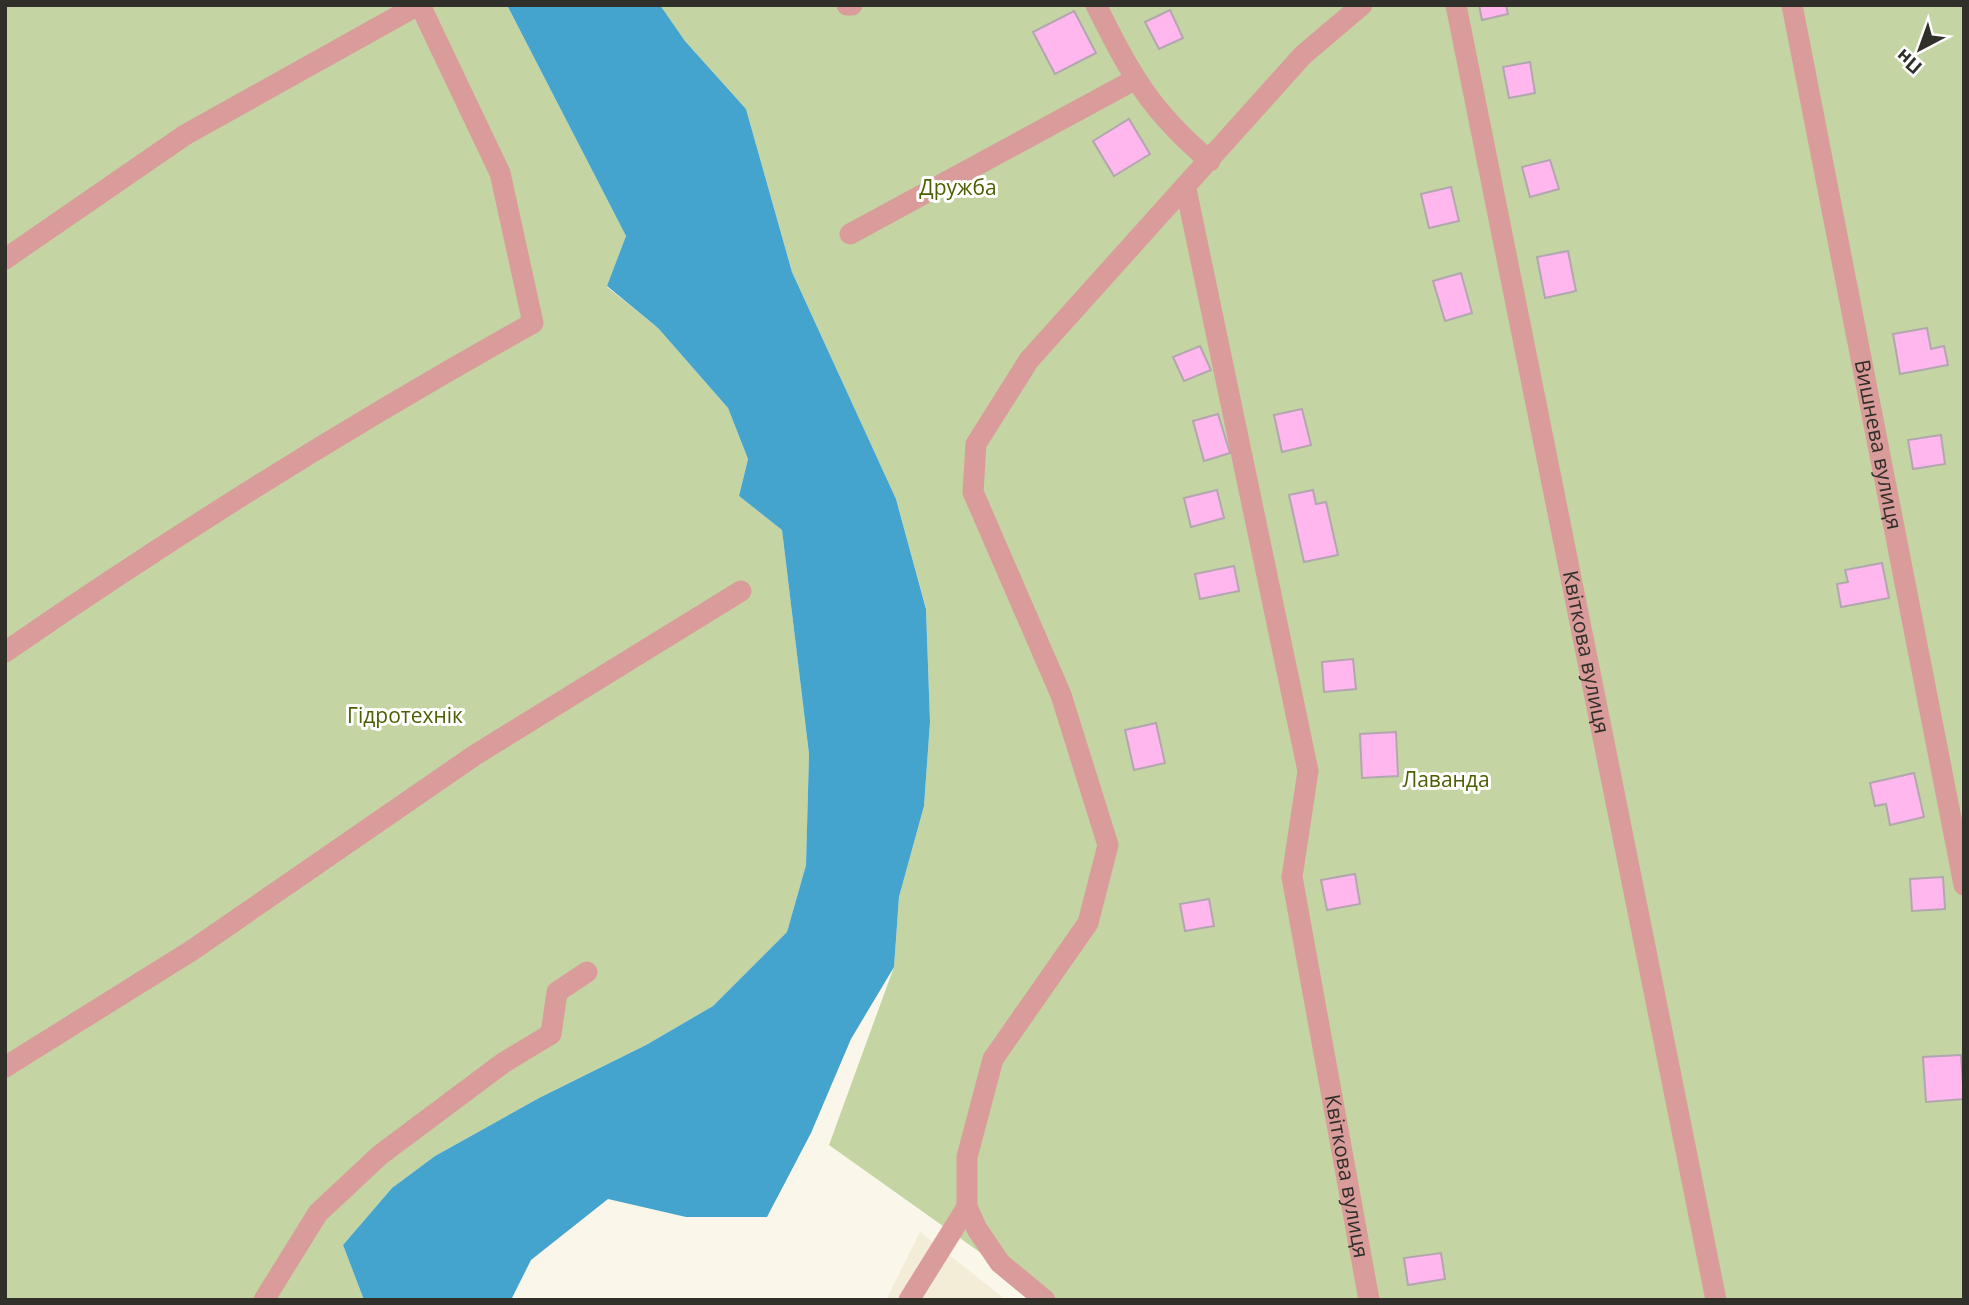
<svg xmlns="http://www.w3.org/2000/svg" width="1969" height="1305" font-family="'Open Sans',sans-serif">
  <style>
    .built { fill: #f3edd8 }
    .green { fill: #c4d4a2 }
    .water { fill: #45a4cd }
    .building { fill: #ffb7ed; stroke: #b2a6af; stroke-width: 2 }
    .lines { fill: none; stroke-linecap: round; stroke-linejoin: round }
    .minor { stroke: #da9c9a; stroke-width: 21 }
    .labels { text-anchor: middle; stroke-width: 6; stroke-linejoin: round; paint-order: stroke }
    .park-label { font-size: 21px; fill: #4d5f02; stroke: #fff }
    .street-label { font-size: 21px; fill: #312f2a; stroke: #fff }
  </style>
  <rect width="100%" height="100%" fill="#faf6e9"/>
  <path class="built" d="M920,1232l86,68h-120z"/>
  <g class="green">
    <path d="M5,5h502l119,231 -19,51 51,41 70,80 20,51 -9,37 43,34 27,224 -3,111 -19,67 -74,74 -67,39 -107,53 -104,58 -43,32 -49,57 21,55h-359z"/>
    <path d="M660,5h1304v1295h-917l-218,-155 65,-178 5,-70 25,-91 6,-84 -4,-114 -30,-109 -104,-227 -46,-163 -61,-68z"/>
  </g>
  <path class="water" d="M507,5h153l25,36 61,68 46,163 104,227 30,110 4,113 -6,84 -25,91 -5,70 -43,72 -40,94 -44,84h-81l-78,-18 -77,61 -20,40h-147l-21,-55 49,-57 43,-32 104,-58 107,-53 67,-39 74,-74 19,-67 3,-111 -27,-224 -43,-34 9,-37 -20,-51 -70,-80 -51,-42 19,-50z"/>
  <g class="building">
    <path d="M1479,5h27l2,9 -26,6z"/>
    <path d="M1170,10l13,28 -24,11 -14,-27z"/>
    <path d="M1074,11l22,42 -41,21 -22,-42z"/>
    <path d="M1530,62l5,31 -26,5 -6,-31z"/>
    <path d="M1129,119l21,35 -36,22 -21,-35z"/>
    <path d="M1550,160l9,29 -29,8 -8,-30z"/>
    <path d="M1451,187l8,34 -30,7 -8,-34z"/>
    <path d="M1568,251l8,40 -31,7 -8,-41z"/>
    <path d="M1461,273l11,40 -27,8 -12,-40z"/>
    <path d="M1927,328l4,21 13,-3 4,19 -48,9 -7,-40z"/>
    <path d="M1200,346l11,24 -27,11 -11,-24z"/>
    <path d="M1302,409l9,36 -29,7 -8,-37z"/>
    <path d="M1218,414l12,39 -26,8 -11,-40z"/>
    <path d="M1941,435l4,29 -32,5 -5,-29z"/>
    <path d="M1217,490l7,28 -33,9 -7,-29z"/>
    <path d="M1313,490l3,14 10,-2 12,53 -34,7 -15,-67z"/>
    <path d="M1882,563l7,35 -48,9 -4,-23 11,-2 -3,-12z"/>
    <path d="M1234,566l5,25 -39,8 -5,-25z"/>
    <path d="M1353,659l3,30 -32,3 -2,-30z"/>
    <path d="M1156,723l9,40 -31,7 -9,-40z"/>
    <path d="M1396,732l2,44 -36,2 -2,-44z"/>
    <path d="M1914,773l10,44 -34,8 -4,-21 -11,2 -5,-23z"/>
    <path d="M1355,874l5,30 -33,6 -6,-30z"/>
    <path d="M1943,877l2,32 -33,2 -2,-32z"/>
    <path d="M1209,899l5,27 -29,5 -5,-27z"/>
    <path d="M1961,1055l3,44 -38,3 -3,-45z"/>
    <path d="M1441,1253l4,26 -37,6 -4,-27z"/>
  </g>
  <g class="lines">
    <g class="minor">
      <path d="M847,5h5"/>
      <path d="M1096,5c34,68 54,106 114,156"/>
      <path id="s1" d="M1456,5l260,1295"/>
      <path id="s2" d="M1792,5l172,880"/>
      <path id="s3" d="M1186,189l122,582 -16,106 77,423"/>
      <path d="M850,234l284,-154"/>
      <path d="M5,259l180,-124 233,-130"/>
      <path d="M5,652c171,-118 347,-228 528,-329l-33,-150 -80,-168"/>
      <path d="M5,1067l186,-116 284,-196 266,-164"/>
      <path d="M264,1300l54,-87 62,-58 123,-92 48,-29 6,-42 30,-20"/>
      <path d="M909,1300l58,-93"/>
      <path d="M1045,1300l-45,-37 -23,-34 -10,-22v-50l26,-98 95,-136 20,-78 -47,-150 -88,-203 3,-48 53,-84 274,-305 59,-50"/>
    </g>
  </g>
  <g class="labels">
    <g class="park-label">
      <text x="958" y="195">Дружба</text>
      <text x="405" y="723">Гідротехнік</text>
      <text x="1446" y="787">Лаванда</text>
    </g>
    <g class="street-label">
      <text dy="7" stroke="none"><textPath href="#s2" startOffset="448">Вишнева вулиця</textPath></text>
      <text dy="7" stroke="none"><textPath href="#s1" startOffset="660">Квіткова вулиця</textPath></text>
      <text dy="7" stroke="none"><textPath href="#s3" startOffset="1006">Квіткова вулиця</textPath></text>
    </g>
  </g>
  <rect width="1969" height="1305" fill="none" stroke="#312f2a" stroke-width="14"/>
  <g transform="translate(1920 49) rotate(221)" stroke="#ffffff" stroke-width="5" paint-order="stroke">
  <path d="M0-5L12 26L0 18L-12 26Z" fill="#312f2a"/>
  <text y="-10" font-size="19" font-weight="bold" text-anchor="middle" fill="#312f2a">Пн</text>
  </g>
</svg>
